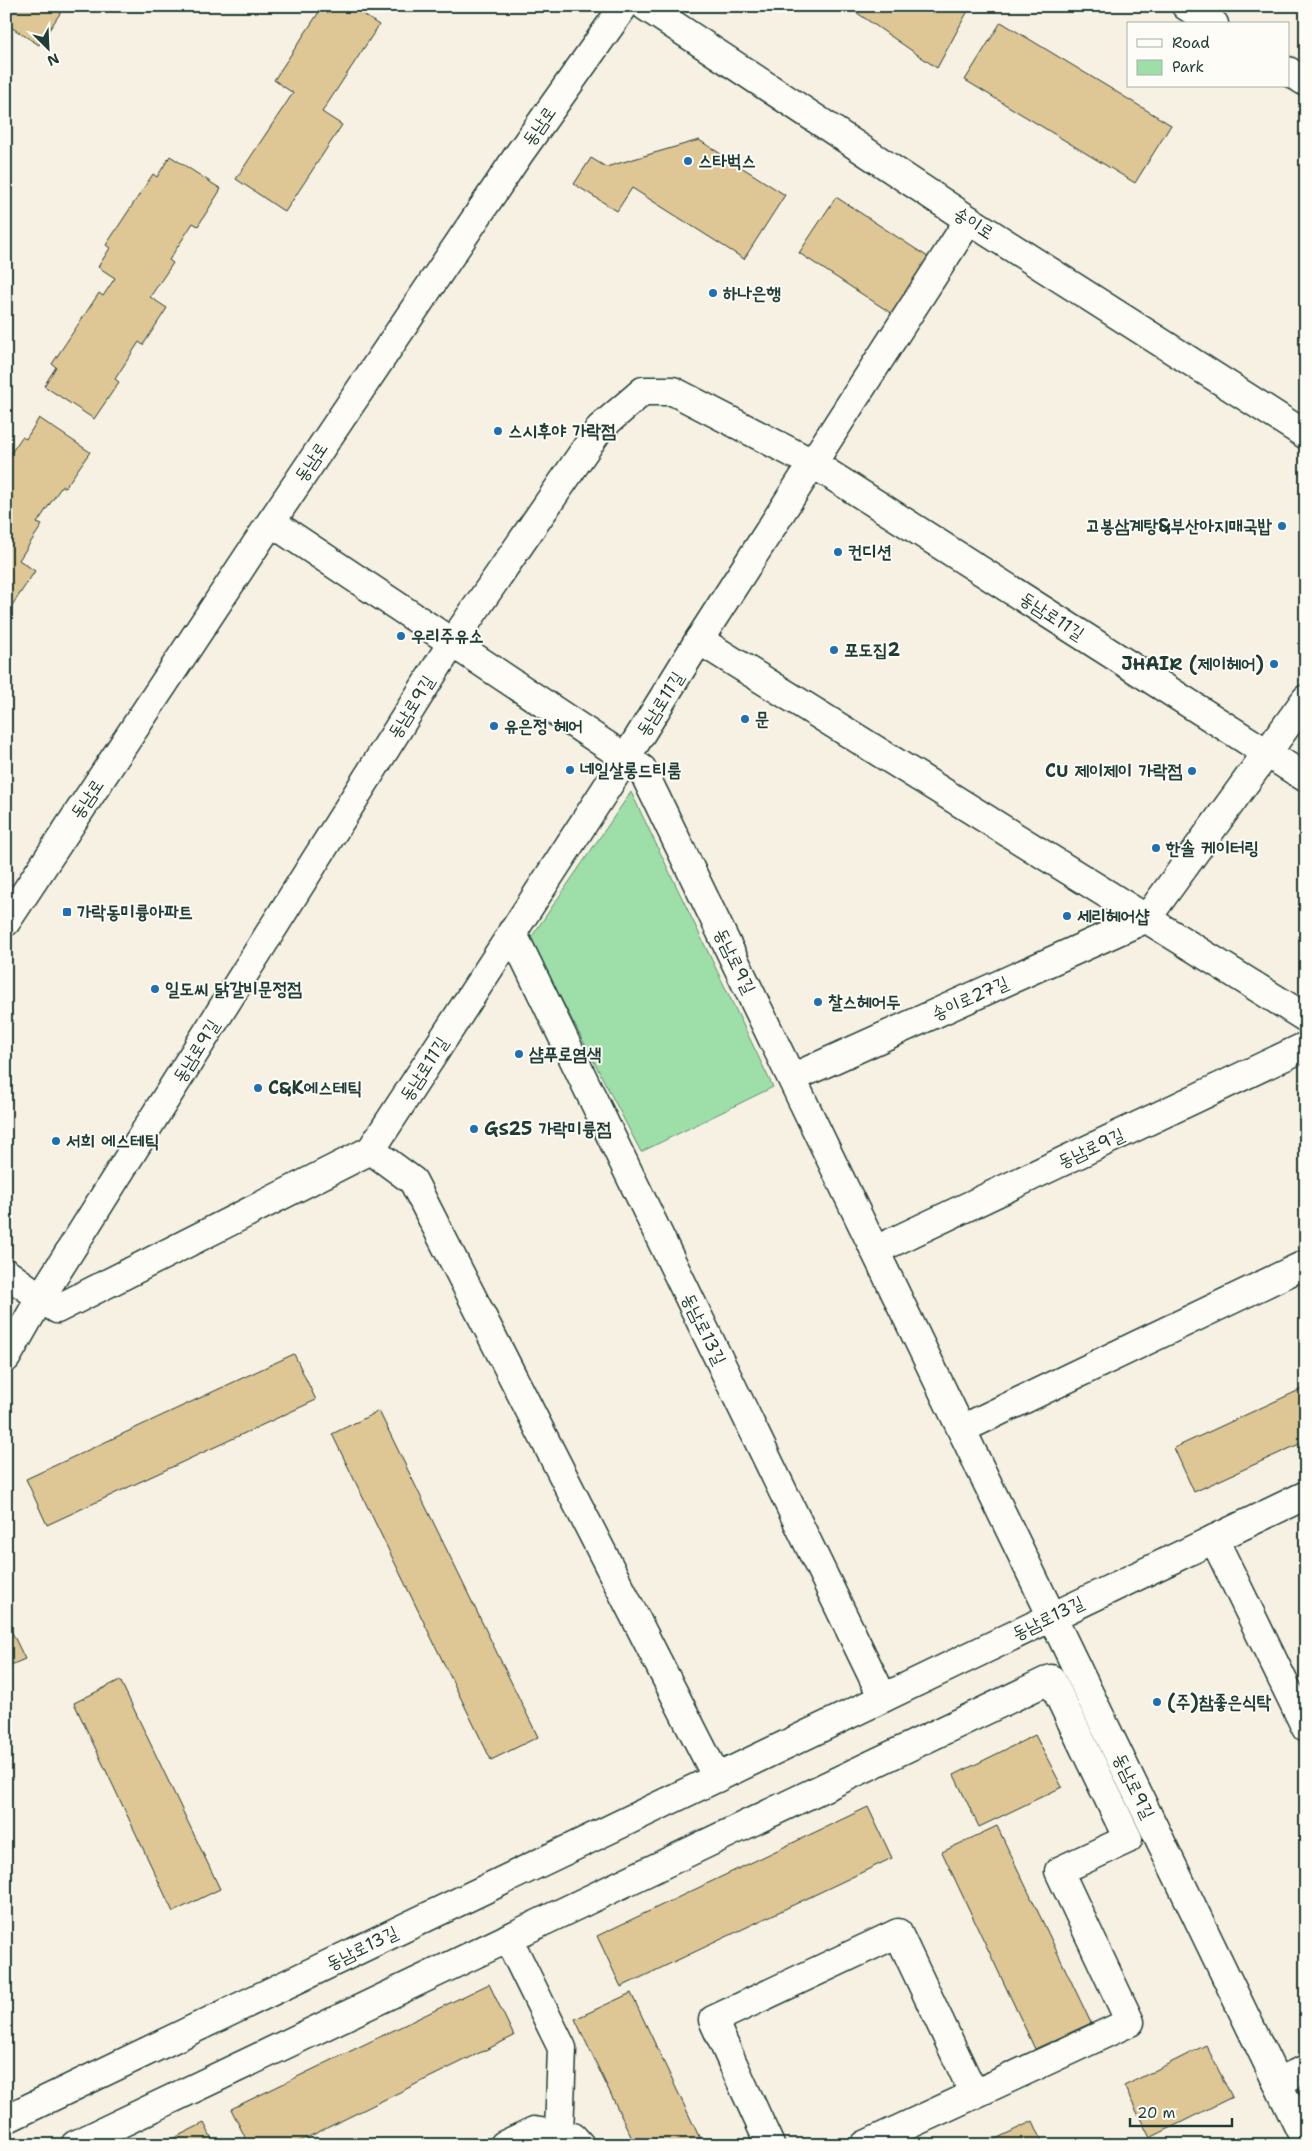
<svg xmlns="http://www.w3.org/2000/svg" width="1312" height="2151" font-family="'Shantell Sans','Poor Story',sans-serif">
  <style>
    .green { fill: #9edea8; stroke: #5e8e6e }
    .building { fill: #dfc695; stroke: #1f3d34 }
    .lines { fill: none; stroke-linecap: round; stroke-linejoin: round }
    .street-casing { stroke: #1f3d34; stroke-width: 31 }
    .secondary-casing { stroke: #1f3d34; stroke-width: 31 }
    .street { stroke: #fdfcf7; stroke-width: 28 }
    .secondary { stroke: #fdfcf7; stroke-width: 28 }
    .poi-dot { fill: #1f6fb2; stroke: #fdfcf7; stroke-width: 2 }
    .labels { text-anchor: middle; stroke-width: 4; stroke-linejoin: round; paint-order: stroke }
    .street-label { font-size: 18px; fill: #1f3d34; stroke: #fdfcf7 }
    .poi-label { font-size: 18px; font-weight: bold; fill: #1f3d34; stroke: #fdfcf7; text-anchor: start }
  </style>
  <rect width="100%" height="100%" fill="#f7f1e3"/>
  <filter id="ink" filterUnits="userSpaceOnUse"><feTurbulence type="fractalNoise" baseFrequency=".02" numOctaves="2"/><feDisplacementMap in="SourceGraphic" scale="10" xChannelSelector="R" yChannelSelector="G"/><feConvolveMatrix kernelMatrix="1 2 1 2 8 2 1 2 1" color-interpolation-filters="sRGB"/></filter>
  <g filter="url(#ink)">
    <path class="green" d="M631,792l142,295 -132,65 -111,-213z"/>
    <g class="building">
      <path d="M6,6h59l-26,39 -33,-21z"/>
      <path d="M323,6h27l29,19 -57,87 20,13 -57,87 -49,-33 57,-86 -19,-13z"/>
      <path d="M847,6h123v1l-33,61z"/>
      <path d="M1001,22l170,103 -36,58 -170,-103z"/>
      <path d="M699,140l86,55 -41,64 -112,-71 -15,23 -43,-27 17,-26 15,9z"/>
      <path d="M170,156l51,33 -23,37 -5,-3 -24,37 4,3 -23,34 17,11 -24,37 -4,-3 -24,37 4,3 -25,37 -50,-33 12,-19 -4,-3 47,-71 4,3 12,-18 -17,-11 12,-19 -4,-3 47,-71 4,3z"/>
      <path d="M836,197l95,62 -37,56 -95,-62z"/>
      <path d="M39,418l51,34 -25,36 -3,-2 -25,37 5,2 -23,35 16,11 -24,36 -3,-2 -2,2v-147l16,-23 4,2z"/>
      <path d="M294,1354l22,46 -269,125 -21,-46z"/>
      <path d="M1306,1387v54l-112,51 -20,-44z"/>
      <path d="M379,1411l159,326 -47,23 -159,-326z"/>
      <path d="M6,1620l19,39 -19,8z"/>
      <path d="M120,1680l100,209 -47,23 -99,-209z"/>
      <path d="M1035,1735l27,52 -83,40 -25,-52z"/>
      <path d="M868,1807l24,51 -271,129 -24,-51z"/>
      <path d="M997,1826l94,197 -56,26 -93,-197z"/>
      <path d="M489,1984l25,52 -222,109h-43l-18,-36z"/>
      <path d="M631,1993l72,152h-68l-60,-126z"/>
      <path d="M1206,2045l26,52 -82,41 -26,-52z"/>
      <path d="M1033,2121l11,24h-61z"/>
      <path d="M204,2123l11,22h-55z"/>
    </g>
    <g class="lines">
      <defs>
        <g id="street">
          <path d="M1186,6l28,18"/>
          <path d="M1288,71l18,11"/>
          <path d="M271,522l371,247 664,1373"/>
          <path d="M699,640l607,378"/>
          <path d="M512,932l371,766"/>
          <path d="M792,1078l355,-160 159,-219"/>
          <path d="M371,1150l42,31 304,597"/>
          <path d="M876,1250l430,-204"/>
          <path d="M6,1273l51,36 314,-159 255,-392 73,-118 270,-420"/>
          <path d="M6,1358l35,-61 411,-654 148,-215 43,-37h30l139,72 494,315"/>
          <path d="M962,1429l344,-165"/>
          <path d="M1214,1539l92,189"/>
          <path d="M508,1938l54,110 -3,86"/>
          <path d="M1277,2082l29,-13"/>
          <path d="M6,2119l1300,-624"/>
          <path d="M75,2145l976,-466 77,160 -69,32 71,151 -265,123"/>
          <path d="M504,2145l30,-14 39,6 7,8"/>
          <path d="M770,2145l-57,-125 185,-87 76,161"/>
        </g>
        <g id="secondary">
          <path d="M645,6l324,214 337,215"/>
          <path d="M6,922l265,-400 248,-368 105,-148"/>
        </g>
      </defs>
      <use href="#street" class="street-casing"/>
      <use href="#secondary" class="secondary-casing"/>
      <use href="#street" class="street"/>
      <use href="#secondary" class="secondary"/>
    </g>
  </g>
  <g class="poi-dot">
    <circle cx="688" cy="161" r="5"/>
    <circle cx="713" cy="293" r="5"/>
    <circle cx="498" cy="431" r="5"/>
    <circle cx="1282" cy="526" r="5"/>
    <circle cx="838" cy="552" r="5"/>
    <circle cx="401" cy="636" r="5"/>
    <circle cx="834" cy="650" r="5"/>
    <circle cx="1274" cy="664" r="5"/>
    <circle cx="745" cy="719" r="5"/>
    <circle cx="494" cy="726" r="5"/>
    <circle cx="570" cy="770" r="5"/>
    <circle cx="1192" cy="771" r="5"/>
    <circle cx="1156" cy="848" r="5"/>
    <rect x="62" y="907" width="10" height="10" rx="2.5"/>
    <circle cx="1067" cy="916" r="5"/>
    <circle cx="155" cy="989" r="5"/>
    <circle cx="818" cy="1002" r="5"/>
    <circle cx="519" cy="1054" r="5"/>
    <circle cx="258" cy="1088" r="5"/>
    <circle cx="474" cy="1129" r="5"/>
    <circle cx="56" cy="1141" r="5"/>
    <circle cx="1157" cy="1702" r="5"/>
  </g>
  <g class="labels">
    <g class="street-label">
      <text transform="translate(539 126) rotate(-55)" y="6">동남로</text>
      <text transform="translate(974 223) rotate(33)" y="6">송이로</text>
      <text transform="translate(311 462) rotate(-56)" y="6">동남로</text>
      <text transform="translate(1052 616) rotate(33)" y="6">동남로11길</text>
      <text transform="translate(660 704) rotate(-58)" y="6">동남로11길</text>
      <text transform="translate(411 707) rotate(-58)" y="6">동남로9길</text>
      <text transform="translate(87 799) rotate(-56)" y="6">동남로</text>
      <text transform="translate(735 961) rotate(64)" y="6">동남로9길</text>
      <text transform="translate(970 998) rotate(-24)" y="6">송이로27길</text>
      <text transform="translate(196 1051) rotate(-58)" y="6">동남로9길</text>
      <text transform="translate(424 1069) rotate(-57)" y="6">동남로11길</text>
      <text transform="translate(1091 1148) rotate(-25)" y="6">동남로9길</text>
      <text transform="translate(704 1329) rotate(64)" y="6">동남로13길</text>
      <text transform="translate(1048 1618) rotate(-26)" y="6">동남로13길</text>
      <text transform="translate(1134 1786) rotate(64)" y="6">동남로9길</text>
      <text transform="translate(362 1948) rotate(-26)" y="6">동남로13길</text>
    </g>
    <g class="poi-label">
      <text x="698" y="167">스타벅스</text>
      <text x="723" y="299">하나은행</text>
      <text x="508" y="437">스시후야 가락점</text>
      <text x="1272" y="532" text-anchor="end">고봉삼계탕&amp;부산아지매국밥</text>
      <text x="848" y="558">컨디션</text>
      <text x="411" y="642">우리주유소</text>
      <text x="844" y="656">포도집2</text>
      <text x="1264" y="670" text-anchor="end">JHAIR (제이헤어)</text>
      <text x="755" y="725">문</text>
      <text x="504" y="732">유은정 헤어</text>
      <text x="580" y="776">네일살롱드티룸</text>
      <text x="1182" y="777" text-anchor="end">CU 제이제이 가락점</text>
      <text x="1166" y="854">한솔 케이터링</text>
      <text x="77" y="918">가락동미륭아파트</text>
      <text x="1077" y="922">세리헤어샵</text>
      <text x="165" y="995">일도씨 닭갈비문정점</text>
      <text x="828" y="1008">찰스헤어두</text>
      <text x="529" y="1060">샴푸로염색</text>
      <text x="268" y="1094">C&amp;K에스테틱</text>
      <text x="484" y="1135">GS25 가락미륭점</text>
      <text x="66" y="1147">서희 에스테틱</text>
      <text x="1167" y="1708">(주)참좋은식탁</text>
    </g>
  </g>
  <rect width="1312" height="2151" fill="none" stroke="#fdfcf7" stroke-width="25"/>
  <rect x="12" y="12" width="1287" height="2126" fill="none" stroke="#1f3d34" stroke-width="2" filter="url(#ink)"/>
  <rect x="1127" y="22" width="162" height="65" fill="#fdfcf7" stroke="#a4b0a9"/>
  <rect x="1137" y="39" width="25" height="8" fill="#fdfcf7" stroke="#a4b0a9"/>
  <text x="1172" y="48" font-size="15" fill="#1f3d34">Road</text>
  <rect x="1137" y="60" width="25" height="15" fill="#9edea8" stroke="#a4b0a9"/>
  <text x="1172" y="72" font-size="15" fill="#1f3d34">Park</text>
  <g transform="translate(48 48) rotate(156)" stroke="#fdfcf7" stroke-width="4" paint-order="stroke">
  <path d="M0-4L9 19L0 12L-9 19Z" fill="#1f3d34"/>
  <text y="-8" font-size="14" font-weight="bold" text-anchor="middle" fill="#1f3d34">N</text>
  </g>
  <path d="M1130 2118v8h102v-8" fill="none" stroke="#1f3d34" stroke-width="2.5"/>
  <text x="1137" y="2118" font-size="15" fill="#1f3d34" stroke="#fdfcf7" stroke-width="4" paint-order="stroke">20 m</text>
</svg>
